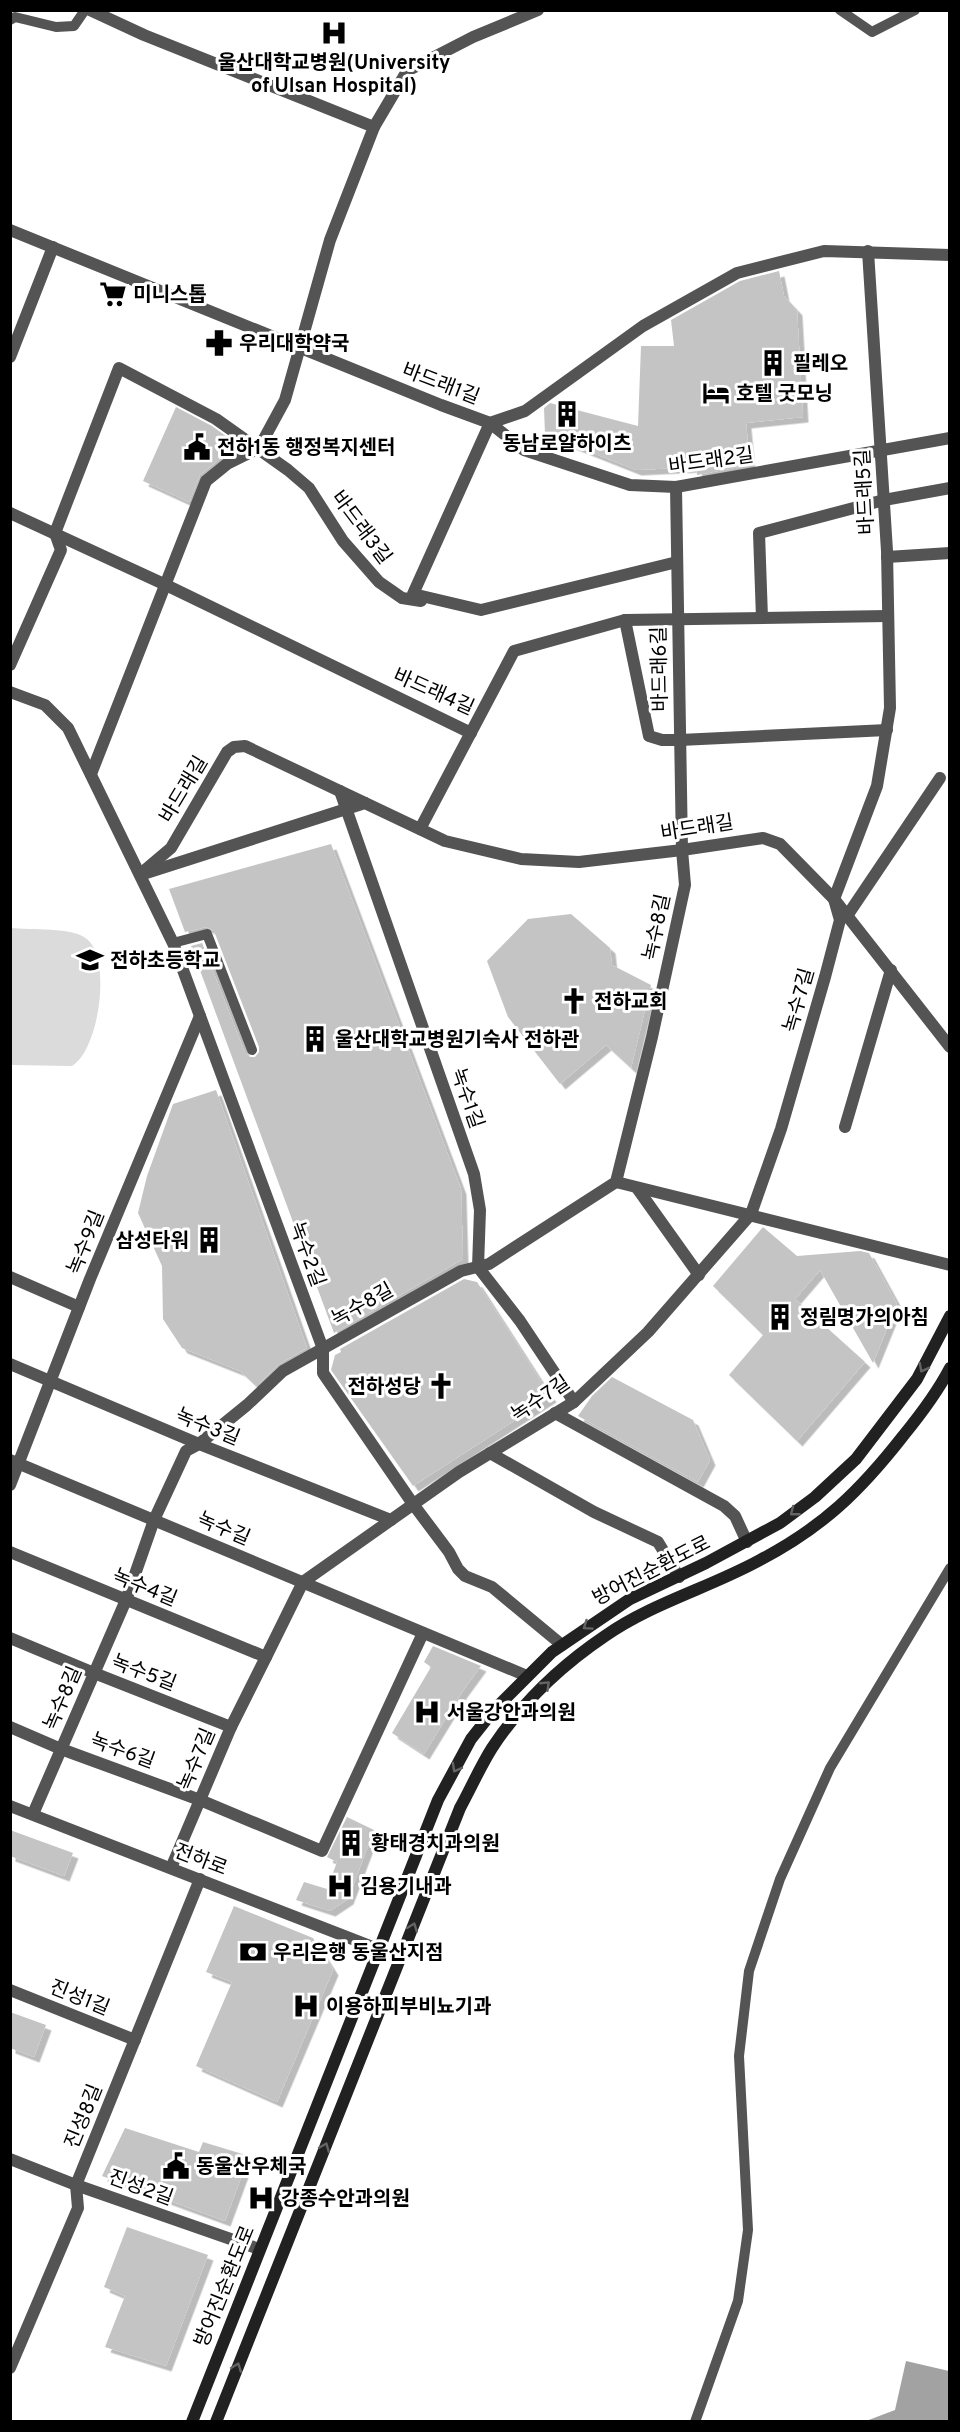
<svg xmlns="http://www.w3.org/2000/svg" width="960" height="2432" font-family="Overpass,'Noto Sans KR',sans-serif">
  <style>
    .green { fill: #dbdbdb }
    .water { fill: #a2a2a2 }
    .building { fill: #c4c4c4; filter: url(#shadow) }
    .lines { fill: none; stroke-linecap: round; stroke-linejoin: round }
    .service { stroke: #545454; stroke-width: 10 }
    .pedestrian { stroke: #545454; stroke-width: 12 }
    .minor { stroke: #545454; stroke-width: 12 }
    .tertiary { stroke: #545454; stroke-width: 12 }
    .secondary { stroke: #212121; stroke-width: 12 }
    .oneway { stroke: #646464 }
    .labels { text-anchor: middle; stroke-width: 6; stroke-linejoin: round; paint-order: stroke }
    .poi-label { font-size: 20px; font-weight: bold; fill: #000; stroke: #fff; text-anchor: start }
    .street-label { font-size: 20px; fill: #000; stroke: #fff }
  </style>
  <defs>
    <filter id="shadow"><feDropShadow dx="5.5" dy="5.5" stdDeviation="0" flood-color="#0004"/></filter>
  </defs>
  <rect width="100%" height="100%" fill="#fff"/>
  <path class="green" d="M11,928c18,2 63,-1 76,11 25,21 12,111 -15,127l-61,-1z"/>
  <path class="water" d="M906,2361l43,10v50h-83l29,-11z"/>
  <g class="building">
    <path d="M779,271l5,25 13,14 6,107 -57,6 4,42 -53,10 -1,-8 -60,3 -91,-36 -1,-26 6,-5 88,23 3,-80h33l-3,-26 69,-39z"/>
    <path d="M176,407l36,19 25,18 -3,7 -12,6 -22,18 -11,27 -46,-21z"/>
    <path d="M331,844l130,345 2,70 -129,74 -143,-387 11,-3 43,110 5,4h5l4,-5v-5l-45,-116 -8,-4 -21,5 -16,-43z"/>
    <path d="M571,914l39,34 2,17 39,20 -20,83 -25,-23 -46,39 -52,-67 -21,-56 41,-42z"/>
    <path d="M216,1090l91,258 -28,16 -23,22 -16,-15 -58,-23 -19,-29 -1,-53 -24,-53 9,-37 26,-72z"/>
    <path d="M763,1227l34,29 63,-5 9,2 28,51 -24,59 -53,-93 -25,29 70,63 -68,79 -68,-66 34,-40 -50,-49z"/>
    <path d="M464,1279l13,3 74,115 -138,89 -82,-116 4,-15 6,-3 -1,-3z"/>
    <path d="M612,1377l81,43 17,40 -12,22 -120,-66 14,-20z"/>
    <path d="M433,1646l48,20 -19,26 -38,62 -32,-21 39,-66 -7,-5z"/>
    <path d="M347,1817l27,13 -26,69 -18,12 -34,-11 8,-18 23,7 10,-27 -10,-5z"/>
    <path d="M10,1830l63,23 -9,23 -54,-20z"/>
    <path d="M234,1906l79,32 20,32 -56,132 -81,-36 36,-84 -26,-10z"/>
    <path d="M10,2012l36,13 -12,32 -24,-9z"/>
    <path d="M125,2128l74,24 4,-10 46,14 -24,65 -123,-45z"/>
    <path d="M127,2227l81,28 -42,111 -61,-19 20,-51 -21,-9z"/>
  </g>
  <g class="lines">
    <g class="service">
      <path d="M840,10l32,22 43,-22"/>
      <path d="M10,20l5,-3 41,10 18,-1 11,-16"/>
      <path d="M173,943l34,-9 45,116"/>
      <path d="M695,2422l43,-121 10,-71 -9,-174 10,-85 31,-92 50,-111 120,-200"/>
    </g>
    <path class="pedestrian" d="M171,1868l60,-141 35,-70"/>
    <g class="minor">
      <path d="M90,10l54,25 230,92 -44,113 -45,160 -26,48 -32,16 -21,17 -115,293"/>
      <path d="M374,127l33,-56 66,-34 65,-27"/>
      <path d="M10,230l431,175 49,18 35,-12 118,-85 94,-53 87,-22 126,4"/>
      <path d="M10,357l43,-110"/>
      <path d="M10,513l156,72 305,148"/>
      <path d="M55,533l64,-165 97,51 72,51 21,18 34,53 36,41 23,16 19,3"/>
      <path d="M887,557l63,-4"/>
      <path d="M677,562l-196,48 -68,-16 77,-171 34,27 106,35 46,2 274,-49"/>
      <path d="M762,618l-3,-85 125,-33 66,-12"/>
      <path d="M625,620l24,116 13,4h18l207,-10"/>
      <path d="M10,665l51,-115 -6,-17"/>
      <path d="M10,692l35,13 23,23 105,215 150,406v24l90,131 36,48 9,17 7,7 27,11 70,58"/>
      <path d="M340,791l134,383 6,36 -2,57 42,54 54,81"/>
      <path d="M420,829l94,-178 111,-31 263,-4"/>
      <path d="M145,870l26,-22 56,-96 7,-5 11,-1 120,57"/>
      <path d="M140,875l225,-72 80,38 76,18 58,3 103,-12 81,-12 17,6 54,55 116,148"/>
      <path d="M847,916l93,-138"/>
      <path d="M845,1127l46,-157"/>
      <path d="M616,1182l334,83"/>
      <path d="M637,1188l62,87"/>
      <path d="M10,1277l69,30"/>
      <path d="M10,1364l189,80 192,76"/>
      <path d="M555,1413l169,93 11,10 12,26"/>
      <path d="M490,1453l104,59 64,30 21,35"/>
      <path d="M10,1460l517,216"/>
      <path d="M10,1485l80,-206 110,-263"/>
      <path d="M10,1552l256,105 37,-75 156,-110 115,-70 74,-70 103,-118 30,-85 44,-152 15,-57 -6,-21 43,-113 13,-78 -3,-157 -19,-300"/>
      <path d="M10,1638l84,35 137,54"/>
      <path d="M10,1727l51,22 139,51 122,51 101,-218"/>
      <path d="M33,1814l93,-214 28,-80 32,-69 13,-7 48,-39 36,-34 178,-100 28,-7 127,-82 36,-145 33,-152 -3,-35 -6,-363"/>
      <path d="M10,1990l125,50"/>
      <path d="M10,2159l66,26 183,64"/>
      <path d="M10,2368l68,-160 -2,-23 124,-306"/>
    </g>
    <path class="tertiary" d="M10,1806l368,143"/>
    <g class="secondary">
      <path d="M192,2422l246,-622 33,-61 23,-29 58,-58 78,-53 76,-36 74,-40 35,-26 41,-38 61,-80 33,-63"/>
      <path d="M216,2422l244,-614c11,-20 20,-41 32,-60 29,-44 70,-83 113,-112 47,-33 104,-48 155,-76 63,-33 100,-69 143,-124 18,-22 34,-43 47,-68"/>
    </g>
  </g>
  <defs><path id="oneway-chevron" d="M-2-3.5L2.5 0L-2 3.5" fill="none" stroke-width="1.6" stroke-linecap="round" stroke-linejoin="round" transform="scale(1.5)"/></defs>
  <g class="oneway">
    <use href="#oneway-chevron" transform="translate(923 1368) rotate(118)"/>
    <use href="#oneway-chevron" transform="translate(794 1512) rotate(142)"/>
    <use href="#oneway-chevron" transform="translate(587 1626) rotate(146)"/>
    <use href="#oneway-chevron" transform="translate(546 1685) rotate(-44)"/>
    <use href="#oneway-chevron" transform="translate(456 1768) rotate(119)"/>
    <use href="#oneway-chevron" transform="translate(413 1927) rotate(-69)"/>
    <use href="#oneway-chevron" transform="translate(325 2147) rotate(-68)"/>
    <use href="#oneway-chevron" transform="translate(237 2367) rotate(-69)"/>
  </g>
  <defs>
    <symbol id="hospital-bare" viewBox="-9 -9 18 18"><path d="M-5-5h3v3.5h4V-5h3V5h-3V1.5h-4V5h-3Z" fill="#000" stroke="#fff" stroke-width="2.5" paint-order="stroke"/></symbol>
    <symbol id="supermarket-bare" viewBox="-9 -9 18 18"><path d="M-6-5.5h2.5l.6 2H6L4.5 2H-2.5L-4.4-4H-6ZM-1.5 3.2a1.3 1.3 0 1 0 .1 0ZM3 3.2a1.3 1.3 0 1 0 .1 0Z" fill="#000" stroke="#fff" stroke-width="2.5" paint-order="stroke"/></symbol>
    <symbol id="pharmacy-bare" viewBox="-9 -9 18 18"><path d="M-2-6h4v4h4v4h-4v4h-4v-4h-4v-4h4Z" fill="#000" stroke="#fff" stroke-width="2.5" paint-order="stroke"/></symbol>
    <symbol id="building-bare" viewBox="-9 -9 18 18"><path d="M-4-6H4V6H1V3H-1V6H-4ZM-2.5-4.3h1.7v1.8h-1.7ZM.8-4.3h1.7v1.8H.8ZM-2.5-1h1.7V.8h-1.7ZM.8-1h1.7V.8H.8Z" fill="#000" stroke="#fff" stroke-width="2.5" paint-order="stroke"/></symbol>
    <symbol id="hotel-bare" viewBox="-9 -9 18 18"><path d="M-6-4.5h1.5V1H6V5H4.5V3h-9V5H-6ZM-4 0a1.8 1.8 0 1 1 3.6 0ZM.5 0V-2.5h3Q6-2.5 6 0Z" fill="#000" stroke="#fff" stroke-width="2.5" paint-order="stroke"/></symbol>
    <symbol id="civic-bare" viewBox="-9 -9 18 18"><path d="M-.6-6.5H3V-4.5H.6V-3L4-1V1h2V6H-6V1h2V-1L-.6-3ZM-1.2 2.5V6h2.4V2.5Z" fill="#000" stroke="#fff" stroke-width="2.5" paint-order="stroke"/></symbol>
    <symbol id="school-bare" viewBox="-9 -9 18 18"><path d="M0-5L7-2L0 1L-7-2ZM-4 1L0 2.5L4 1V4Q0 6-4 4Z" fill="#000" stroke="#fff" stroke-width="2.5" paint-order="stroke"/></symbol>
    <symbol id="church-bare" viewBox="-9 -9 18 18"><path d="M-1.2-6h2.4v3.5h3.3v2.4h-3.3V6h-2.4V-.1h-3.3v-2.4h3.3Z" fill="#000" stroke="#fff" stroke-width="2.5" paint-order="stroke"/></symbol>
    <symbol id="bank-bare" viewBox="-9 -9 18 18"><path d="M-6-4H6V4H-6ZM0-2.3a2.3 2.3 0 1 0 0 4.6a2.3 2.3 0 1 0 0-4.6Z" fill="#000" stroke="#fff" stroke-width="2.5" paint-order="stroke"/></symbol>
  </defs>
  <g fill-rule="evenodd">
    <use href="#hospital-bare" x="315" y="14" width="38" height="38"/>
    <use href="#supermarket-bare" x="94" y="275" width="38" height="38"/>
    <use href="#pharmacy-bare" x="200" y="324" width="38" height="38"/>
    <use href="#building-bare" x="754" y="344" width="38" height="38"/>
    <use href="#hotel-bare" x="697" y="374" width="38" height="38"/>
    <use href="#building-bare" x="548" y="395" width="38" height="38"/>
    <use href="#civic-bare" x="178" y="428" width="38" height="38"/>
    <use href="#school-bare" x="71" y="941" width="38" height="38"/>
    <use href="#church-bare" x="555" y="982" width="38" height="38"/>
    <use href="#building-bare" x="296" y="1020" width="38" height="38"/>
    <use href="#building-bare" x="190" y="1221" width="38" height="38"/>
    <use href="#building-bare" x="761" y="1298" width="38" height="38"/>
    <use href="#church-bare" x="422" y="1367" width="38" height="38"/>
    <use href="#hospital-bare" x="408" y="1693" width="38" height="38"/>
    <use href="#building-bare" x="332" y="1824" width="38" height="38"/>
    <use href="#hospital-bare" x="321" y="1867" width="38" height="38"/>
    <use href="#bank-bare" x="234" y="1933" width="38" height="38"/>
    <use href="#hospital-bare" x="287" y="1987" width="38" height="38"/>
    <use href="#civic-bare" x="157" y="2147" width="38" height="38"/>
    <use href="#hospital-bare" x="242" y="2179" width="38" height="38"/>
  </g>
  <g class="labels">
    <g class="poi-label">
      <text x="334" y="69" text-anchor="middle">울산대학교병원(University<tspan x="334" dy="23">of Ulsan Hospital)</tspan></text>
      <text x="133" y="301">미니스톱</text>
      <text x="239" y="350">우리대학약국</text>
      <text x="793" y="370">필레오</text>
      <text x="736" y="400">호텔 굿모닝</text>
      <text x="567" y="450" text-anchor="middle">동남로얄하이츠</text>
      <text x="217" y="454">전하1동 행정복지센터</text>
      <text x="110" y="967">전하초등학교</text>
      <text x="594" y="1008">전하교회</text>
      <text x="335" y="1046">울산대학교병원기숙사 전하관</text>
      <text x="189" y="1247" text-anchor="end">삼성타워</text>
      <text x="800" y="1324">정림명가의아침</text>
      <text x="421" y="1393" text-anchor="end">전하성당</text>
      <text x="447" y="1719">서울강안과의원</text>
      <text x="371" y="1850">황태경치과의원</text>
      <text x="360" y="1893">김용기내과</text>
      <text x="273" y="1959">우리은행 동울산지점</text>
      <text x="326" y="2013">이용하피부비뇨기과</text>
      <text x="196" y="2173">동울산우체국</text>
      <text x="281" y="2205">강종수안과의원</text>
    </g>
    <g class="street-label">
      <text transform="translate(441 383) rotate(21)" y="7">바드래1길</text>
      <text transform="translate(711 460) rotate(-8)" y="7">바드래2길</text>
      <text transform="translate(864 492) rotate(-93)" y="7">바드래5길</text>
      <text transform="translate(362 527) rotate(53)" y="7">바드래3길</text>
      <text transform="translate(659 669) rotate(-91)" y="7">바드래6길</text>
      <text transform="translate(434 691) rotate(24)" y="7">바드래4길</text>
      <text transform="translate(183 789) rotate(-59)" y="7">바드래길</text>
      <text transform="translate(697 827) rotate(-9)" y="7">바드래길</text>
      <text transform="translate(656 927) rotate(-78)" y="7">녹수8길</text>
      <text transform="translate(798 1000) rotate(-74)" y="7">녹수7길</text>
      <text transform="translate(468 1098) rotate(71)" y="7">녹수1길</text>
      <text transform="translate(85 1242) rotate(-68)" y="7">녹수9길</text>
      <text transform="translate(308 1254) rotate(70)" y="7">녹수2길</text>
      <text transform="translate(362 1304) rotate(-29)" y="7">녹수8길</text>
      <text transform="translate(540 1398) rotate(-34)" y="7">녹수7길</text>
      <text transform="translate(208 1426) rotate(22)" y="7">녹수3길</text>
      <text transform="translate(224 1528) rotate(23)" y="7">녹수길</text>
      <text transform="translate(651 1570) rotate(-27)" y="7">방어진순환도로</text>
      <text transform="translate(145 1587) rotate(22)" y="7">녹수4길</text>
      <text transform="translate(144 1672) rotate(21)" y="7">녹수5길</text>
      <text transform="translate(62 1698) rotate(-67)" y="7">녹수8길</text>
      <text transform="translate(123 1750) rotate(20)" y="7">녹수6길</text>
      <text transform="translate(196 1759) rotate(-67)" y="7">녹수7길</text>
      <text transform="translate(201 1859) rotate(21)" y="7">전하로</text>
      <text transform="translate(80 1997) rotate(22)" y="7">진성1길</text>
      <text transform="translate(83 2116) rotate(-68)" y="7">진성8길</text>
      <text transform="translate(141 2187) rotate(20)" y="7">진성2길</text>
      <text transform="translate(224 2286) rotate(-68)" y="7">방어진순환도로</text>
    </g>
  </g>
  <rect width="960" height="2432" fill="none" stroke="#000000" stroke-width="24"/>
</svg>
